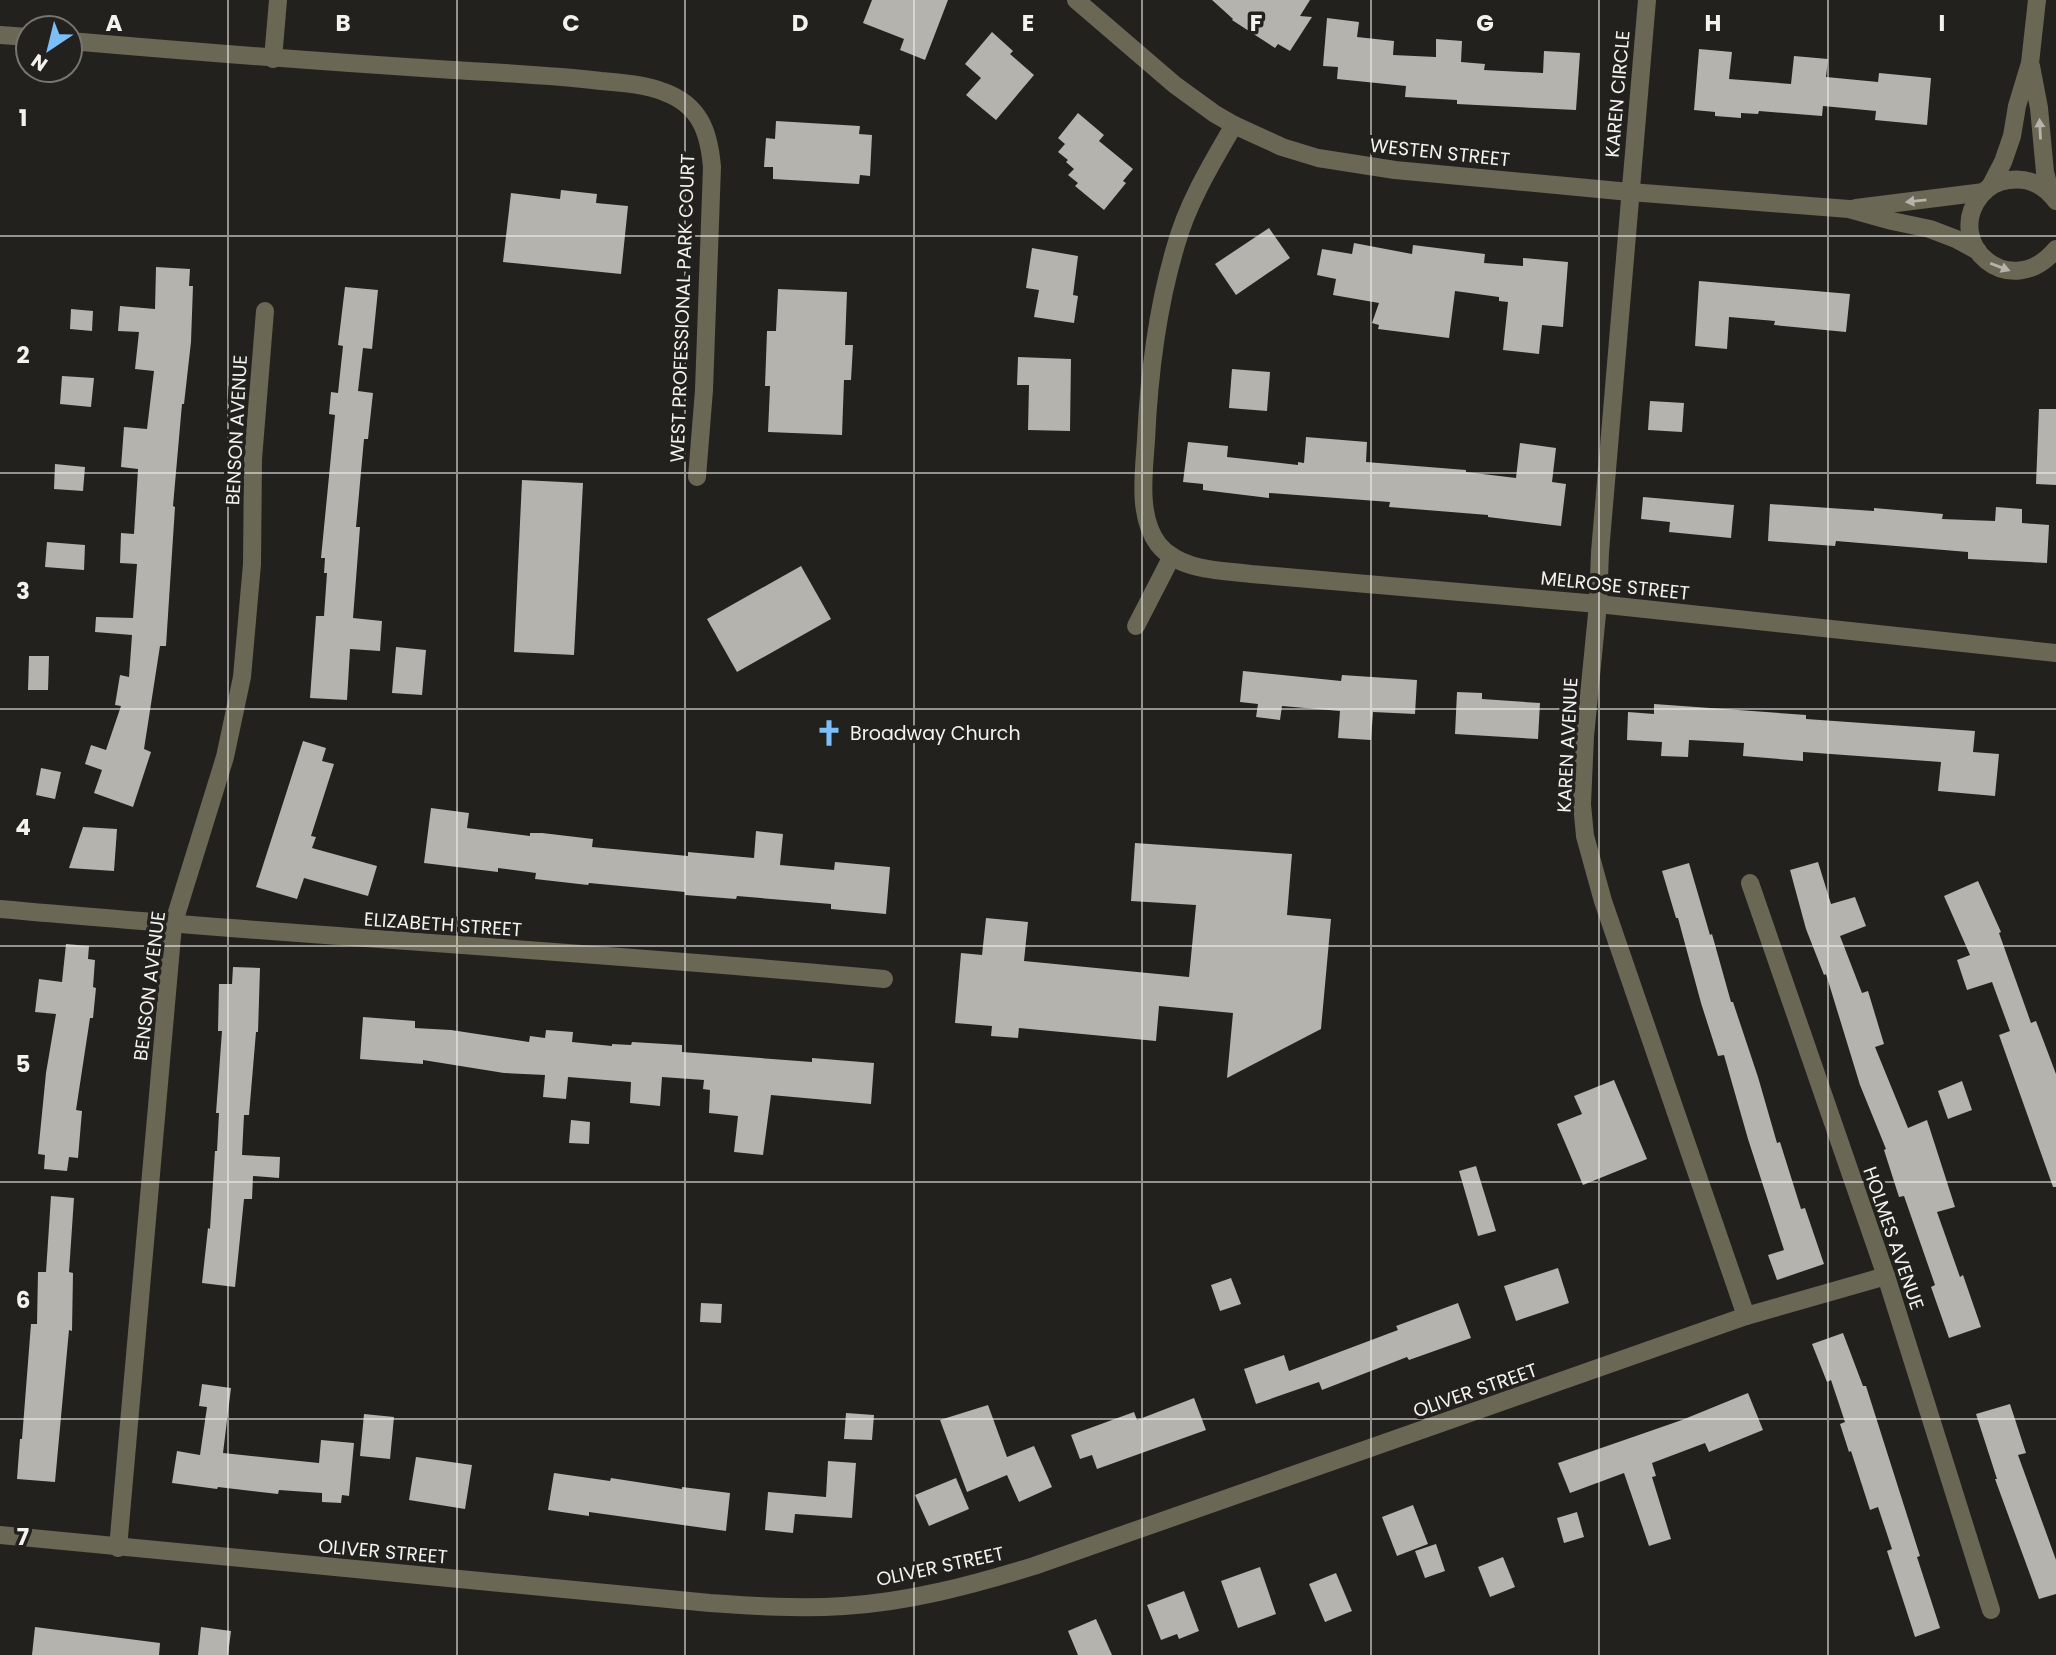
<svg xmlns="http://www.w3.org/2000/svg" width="2056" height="1655" font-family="Poppins,sans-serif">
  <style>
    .building { fill: #b4b3ae }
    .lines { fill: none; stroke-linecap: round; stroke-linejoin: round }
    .minor { stroke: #6b6755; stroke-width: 18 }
    .oneway { fill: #b6b3aa }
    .grid { fill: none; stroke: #f3f2ef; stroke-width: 2; stroke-opacity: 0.55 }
    .labels { text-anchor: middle; stroke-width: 7; stroke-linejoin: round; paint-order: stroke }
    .street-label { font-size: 19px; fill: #f3f2ef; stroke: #22211d }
    .poi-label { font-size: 19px; fill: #f3f2ef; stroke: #22211d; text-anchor: start }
    .grid-label { font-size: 23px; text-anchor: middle; font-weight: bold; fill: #f3f2ef; stroke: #22211d; stroke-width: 7; stroke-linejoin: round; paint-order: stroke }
  </style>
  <rect width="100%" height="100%" fill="#22211d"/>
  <g class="building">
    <path d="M872,0h76l-23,60 -25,-10 4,-11 -41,-16z"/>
    <path d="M1212,0h98l-10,16 12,1 -22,34 -12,-7 -3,4 -43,-28 1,-1z"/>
    <path d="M1327,18l32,4 -2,15 37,4 -1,14 43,2v-18l26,2 -1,21 24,2 -1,6 59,3 1,-22 36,2 -4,57 -119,-6v-4l-52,-3 1,-11 -69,-7 1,-12 -15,-1z"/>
    <path d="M992,32l21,19 -3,3 24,21 -38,45 -30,-25 15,-17 -16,-14z"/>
    <path d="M1699,49l33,3 -3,27 62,5 3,-28 34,3 -2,18 52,5 1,-9 52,5 -4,47 -52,-5 1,-9 -53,-5 -1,10 -63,-5 -1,3 -17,-1v5l-26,-2v-4l-21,-2z"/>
    <path d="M1078,113l26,22 -5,6 34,28 -10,12 3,2 -22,27 -29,-24 3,-3 -10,-8 6,-6 -8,-7 2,-2 -10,-8 7,-8 -7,-6z"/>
    <path d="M776,121l84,5 -1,8 13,1 -2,41 -10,-1 -1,9 -86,-5v-12h-9l2,-29 9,1z"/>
    <path d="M561,190l36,4 -1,9 32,3 -7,68 -118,-12 8,-69 49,6z"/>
    <path d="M1269,228l21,30 -54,37 -21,-31z"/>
    <path d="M1354,243l58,11 1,-9 72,9 -1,9 39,3v-8l45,4 -5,65 -21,-2 -3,29 -36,-4 5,-48 -9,-1v-4l-44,-6 -6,47 -71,-9 1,-4 -7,-2 7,-20 -46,-8 3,-16 -19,-4 5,-26 30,5z"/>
    <path d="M1032,248l46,8 -5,39 5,1 -4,27 -40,-6 5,-27 -13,-2z"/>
    <path d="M156,267l34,2 -1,17h4l-2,56 -7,62h-2l-9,102 2,1 -9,139h-6l-16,103 7,3 -18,55 -39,-14 8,-23 -17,-6 6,-19 15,5 15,-44 -6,-1 5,-30 9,2 3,-42 -37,-3 1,-15 37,1 4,-54 -17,-1 1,-30 13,1 4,-65 -17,-2 3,-40 23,2 7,-58 -19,-2 4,-37 -21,-1 2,-25 35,3z"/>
    <path d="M1699,281l151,13 -4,38 -72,-7 1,-4 -46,-4 -2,32 -32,-3z"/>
    <path d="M345,287l33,3 -6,59 -9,-1 -5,43 15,2 -5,46h-4l-8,88h4l-7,91 29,3 -2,30 -30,-2 -3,51 -37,-2 6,-82h8l3,-43h-3l1,-15h-4l14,-143 -6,-1 2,-22 7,1 5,-47 -5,-1z"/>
    <path d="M778,289l69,3 -2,53h8l-2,35h-7l-2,55 -74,-3 2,-46h-5l2,-55h9z"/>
    <path d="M71,309l22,2 -1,20 -22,-2z"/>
    <path d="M1018,357l53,2 -1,72 -42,-1 1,-45h-12z"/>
    <path d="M1232,369l38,3 -3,39 -38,-3z"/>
    <path d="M62,376l32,2 -3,29 -31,-3z"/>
    <path d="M1650,401l34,2 -2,29 -34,-2z"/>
    <path d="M2039,409h17v76l-20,-1z"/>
    <path d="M1306,437l61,5 -1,20 100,8v2l50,6 4,-35 36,5 -4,34 14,2 -5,42 -73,-9v-2l-99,-8 1,-5 -121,-9v5l-66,-8v-6l-20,-2 5,-40 40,4 -1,11 71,8v-3l6,1z"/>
    <path d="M55,464l30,3 -2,24 -29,-2z"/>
    <path d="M522,480l61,3 -9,172 -60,-3z"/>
    <path d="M1643,497l91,8 -3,33 -62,-6 1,-10 -29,-3z"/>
    <path d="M1770,504l104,7v-3l69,6 -1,5 53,2 1,-14 26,2v14l27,2 -2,38 -79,-4v-7l-132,-11 -1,5 -67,-5z"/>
    <path d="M47,542l38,3 -1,25 -39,-3z"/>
    <path d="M801,566l30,53 -94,53 -30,-53z"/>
    <path d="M396,647l30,3 -4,45 -30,-2z"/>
    <path d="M29,656h20l-1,34h-20z"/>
    <path d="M1243,671l98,10 1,-6 75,5 -2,34 -42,-2 -2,28 -33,-2 2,-27 -58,-5 -2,14 -24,-3 2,-13 -18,-2z"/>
    <path d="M1457,692l25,1v6l58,4 -2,36 -83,-5z"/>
    <path d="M1654,704l152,11v4l169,12 -2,21 26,2 -4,42 -57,-5 3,-29 -138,-10v9l-60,-5 1,-13 -55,-3 -1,17 -27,-1 1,-14 -35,-2 1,-28 26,2z"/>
    <path d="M303,741l23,7 -4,13 12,3 -23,72 5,1 -4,11 65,18 -9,30 -64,-18 -7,21 -41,-12z"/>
    <path d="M41,768l20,4 -6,27 -19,-4z"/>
    <path d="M431,808l38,5 -2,15 63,8v-3h12l51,6 -1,8 96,9v-4l66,6 2,-27 27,3 -3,31 54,5 1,-8 55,5 -4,47 -55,-5v-5l-94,-8 -1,3 -51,-4v-3l-96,-9 -1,2 -53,-6 1,-6 -38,-5v4l-74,-9z"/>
    <path d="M83,827l34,2 -3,42 -45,-3z"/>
    <path d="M1135,843l157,11 -5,61 44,4 -10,110 -94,49 6,-65 -74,-7 -3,35 -137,-13 -1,10 -27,-2 1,-10 -37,-3 6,-70 21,2 4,-37 42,4 -4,39 165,16 7,-72 -65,-4z"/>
    <path d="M1818,862l13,42 24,-7 11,29 -26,10 22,57 6,-2 16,53 -9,3 33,81 19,-8 28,87 -18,5 23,65 3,-2 18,52 -32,11 -18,-51 4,-2 -31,-89 -5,1 -15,-47 2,-1 -26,-64 -34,-111 -2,1 -18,-46 -16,-59z"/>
    <path d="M1689,863l21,72 2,-1 19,68h2l25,75 19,66 3,-1 21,67 4,-1 19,56 -47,16 -9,-25 16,-5 -36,-111 -24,-84 -6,1 -17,-53 -23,-85h-2l-14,-47z"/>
    <path d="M1978,881l23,51 -2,1 32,90 5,-2 20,53v113h-3l-54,-152 11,-4 -18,-49 -25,8 -10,-30 13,-5 -26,-59z"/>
    <path d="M66,944l23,2 -1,13 7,1 -2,27 3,1 -3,30h-3l-14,92 6,1 -4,47 -9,-1 -2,14 -23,-2 1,-14 -7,-1 8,-81 10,-59 -21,-2 4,-33 23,3z"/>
    <path d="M233,967l27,1 -2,64h-2l-7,83h-5l-2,40 38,2 -1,21 -26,-2 -1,23h-8l-9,88 -33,-4 6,-55 2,1 5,-78h2l2,-38h-3l6,-82h-4l1,-47h13z"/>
    <path d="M363,1017l52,4v7l36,2 78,12 1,-6 15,2 1,-8 27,2 -1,10 40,4v-2l19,1 1,-3 50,3v7l130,10v-4l62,5 -3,41 -100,-9 -8,60 -29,-3 4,-36 -29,-3 1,-23 -7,-1 1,-9 -42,-3 -2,29 -30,-3 1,-21 -63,-5 -2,22 -23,-2 2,-22 -41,-2 -81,-13v4l-63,-5z"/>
    <path d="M1614,1080l33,79 -64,26 -26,-61 25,-10 -8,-18z"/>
    <path d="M1962,1081l10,29 -24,9 -10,-28z"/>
    <path d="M571,1120l19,2 -1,22 -20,-1z"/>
    <path d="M1476,1166l20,65 -18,5 -19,-65z"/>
    <path d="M51,1196l23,2 -5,74 4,1 -1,58 -3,-1 -14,152 -38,-3 3,-40h2l9,-115h6l1,-52h8z"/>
    <path d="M1558,1268l11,35 -53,18 -12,-35z"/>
    <path d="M1231,1278l10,26 -21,7 -9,-26z"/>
    <path d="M701,1303l21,1 -1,19 -21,-1z"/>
    <path d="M1458,1303l13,35 -62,22 -2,-3 -85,33 -3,-8 -63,22 -12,-35 40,-14 5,16 109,-41 -2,-4z"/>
    <path d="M1843,1333l20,53h3l54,170 -3,1 23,71 -25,9 -28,-86 5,-2 -14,-42 -8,3 -19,-59 -2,1 -9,-28 5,-2 -14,-42 -4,2 -15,-38z"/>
    <path d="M202,1384l29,4 -8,65 96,10 2,-23 33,3 -5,53 -7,-1 -1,8 -19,-1v-9l-43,-3 -1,4 -60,-7 -1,2 -45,-6 5,-32 23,4 7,-48 -8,-1z"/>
    <path d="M1748,1393l15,37 -54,22 -4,-9 -53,20 4,13 -4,1 19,62 -22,7 -25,-73 -54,20 -12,-30 124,-43z"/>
    <path d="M1194,1398l12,32 -109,39 -5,-14 -12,4 -9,-24 63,-23 3,8z"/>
    <path d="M2010,1404l16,49 -8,2 38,105v34l-17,5 -44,-120h2l-21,-65z"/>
    <path d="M988,1405l19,52 27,-11 18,41 -33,15 -12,-27 -40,17 -27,-72z"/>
    <path d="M846,1413l28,2 -2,25 -28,-1z"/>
    <path d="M364,1414l30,3 -4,42 -30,-3z"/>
    <path d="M416,1457l56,8 -7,44 -56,-9z"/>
    <path d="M828,1461l28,2 -4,55 -57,-4 -2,19 -28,-3 3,-38 58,5z"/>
    <path d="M554,1473l56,8 1,-3 71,11v-2l48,6 -4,38 -137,-19v4l-41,-6z"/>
    <path d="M956,1478l13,31 -40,17 -14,-31z"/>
    <path d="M1413,1505l15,39 -31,12 -15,-39z"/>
    <path d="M1577,1512l7,25 -20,6 -7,-25z"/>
    <path d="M1436,1544l9,27 -20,7 -10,-27z"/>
    <path d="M1503,1557l12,30 -25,10 -12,-30z"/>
    <path d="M1260,1567l16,47 -38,14 -17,-47z"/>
    <path d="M1336,1573l16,38 -27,11 -16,-38z"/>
    <path d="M1184,1591l15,40 -20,8 -2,-5 -16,6 -14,-35z"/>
    <path d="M1096,1619l16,36h-34l-10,-24z"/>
    <path d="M35,1627l125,16 -1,12h-127z"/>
    <path d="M201,1627l30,4 -3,24h-30z"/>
  </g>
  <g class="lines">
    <g class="minor">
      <path d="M1076,0l99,85 40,29 19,11 48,22 36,11 77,12 235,22 219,17 43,12 38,8 26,10 22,12"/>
      <path d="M1647,0l-47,552 -2,52 -13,132 -3,68 3,32 18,65 143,415"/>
      <path d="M0,35l28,2"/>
      <path d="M70,41c127,11 255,21 383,29 49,3 99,5 148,11 21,2 43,3 63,11 36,13 45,40 48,75l-8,223 -7,87"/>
      <path d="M273,59l5,-59"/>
      <path d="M2031,66l8,42 6,64 6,23"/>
      <path d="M1234,125c-22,38 -46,77 -58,120 -19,63 -27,129 -30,195 -2,32 -9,76 12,104 21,27 62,26 93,30l347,30 458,49"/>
      <path d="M1990,187l13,-25 9,-26 5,-30 13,-43 7,-63"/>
      <path d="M2056,201c-11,-15 -27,-24 -47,-21 -11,1 -21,7 -28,15 -39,48 29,109 75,54"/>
      <path d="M1856,208l128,-16"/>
      <path d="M1136,626l36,-70"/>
      <path d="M1750,883l136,393 105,334"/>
      <path d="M0,909c294,27 590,42 884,70"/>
      <path d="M0,1535l710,68c44,3 89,6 134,3 65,-4 128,-21 190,-40l712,-250 140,-40"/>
      <path d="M118,1548l55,-623 52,-168 17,-80 10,-113 1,-105 12,-148"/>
    </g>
  </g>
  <defs><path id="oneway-solid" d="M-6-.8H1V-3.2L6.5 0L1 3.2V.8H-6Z" transform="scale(1.75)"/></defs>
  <g class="oneway">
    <use href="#oneway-solid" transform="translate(2040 129) rotate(-93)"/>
    <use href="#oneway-solid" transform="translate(1916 201) rotate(174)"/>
    <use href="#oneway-solid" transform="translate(2000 267) rotate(21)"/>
  </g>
  <path class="grid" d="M228,0v1655M457,0v1655M685,0v1655M914,0v1655M1142,0v1655M1371,0v1655M1599,0v1655M1828,0v1655M0,236h2056M0,473h2056M0,709h2056M0,946h2056M0,1182h2056M0,1419h2056"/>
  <defs>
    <symbol id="church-bare" viewBox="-9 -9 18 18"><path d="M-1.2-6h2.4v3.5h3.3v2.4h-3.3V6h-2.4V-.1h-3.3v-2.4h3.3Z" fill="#7bbef8" stroke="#22211d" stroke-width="2.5" paint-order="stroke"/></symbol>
  </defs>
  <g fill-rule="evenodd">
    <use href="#church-bare" x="810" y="714" width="38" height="38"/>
  </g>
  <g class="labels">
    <g class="street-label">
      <text transform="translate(1617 94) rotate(-85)" y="7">KAREN CIRCLE</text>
      <text transform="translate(1440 152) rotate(6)" y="7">WESTEN STREET</text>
      <text transform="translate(682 308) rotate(-88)" y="7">WEST PROFESSIONAL PARK COURT</text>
      <text transform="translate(236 430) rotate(-87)" y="7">BENSON AVENUE</text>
      <text transform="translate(1615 585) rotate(6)" y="7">MELROSE STREET</text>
      <text transform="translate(1567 745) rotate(-87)" y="7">KAREN AVENUE</text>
      <text transform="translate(443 924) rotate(4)" y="7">ELIZABETH STREET</text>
      <text transform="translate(149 986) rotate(-83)" y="7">BENSON AVENUE</text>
      <text transform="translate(1894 1238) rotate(71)" y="7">HOLMES AVENUE</text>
      <text transform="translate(1475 1390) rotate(-19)" y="7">OLIVER STREET</text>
      <text transform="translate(383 1551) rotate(5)" y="7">OLIVER STREET</text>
      <text transform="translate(940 1566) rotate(-12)" y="7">OLIVER STREET</text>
    </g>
    <g class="poi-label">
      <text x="850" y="740">Broadway Church</text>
    </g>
  </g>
  <g class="grid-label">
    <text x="114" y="31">A</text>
    <text x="343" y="31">B</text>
    <text x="571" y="31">C</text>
    <text x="800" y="31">D</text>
    <text x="1028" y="31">E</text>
    <text x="1256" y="31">F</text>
    <text x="1485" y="31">G</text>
    <text x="1713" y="31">H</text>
    <text x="1942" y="31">I</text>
    <text x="23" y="126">1</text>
    <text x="23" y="363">2</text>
    <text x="23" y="599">3</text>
    <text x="23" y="835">4</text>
    <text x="23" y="1072">5</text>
    <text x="23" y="1308">6</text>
    <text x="23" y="1545">7</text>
  </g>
  <g transform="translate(49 49) rotate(215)"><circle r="33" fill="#22211d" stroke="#767571" stroke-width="2"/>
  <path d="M0-5L12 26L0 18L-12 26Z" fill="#7bbef8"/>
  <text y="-10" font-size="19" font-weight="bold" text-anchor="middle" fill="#f3f2ef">N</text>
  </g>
</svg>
